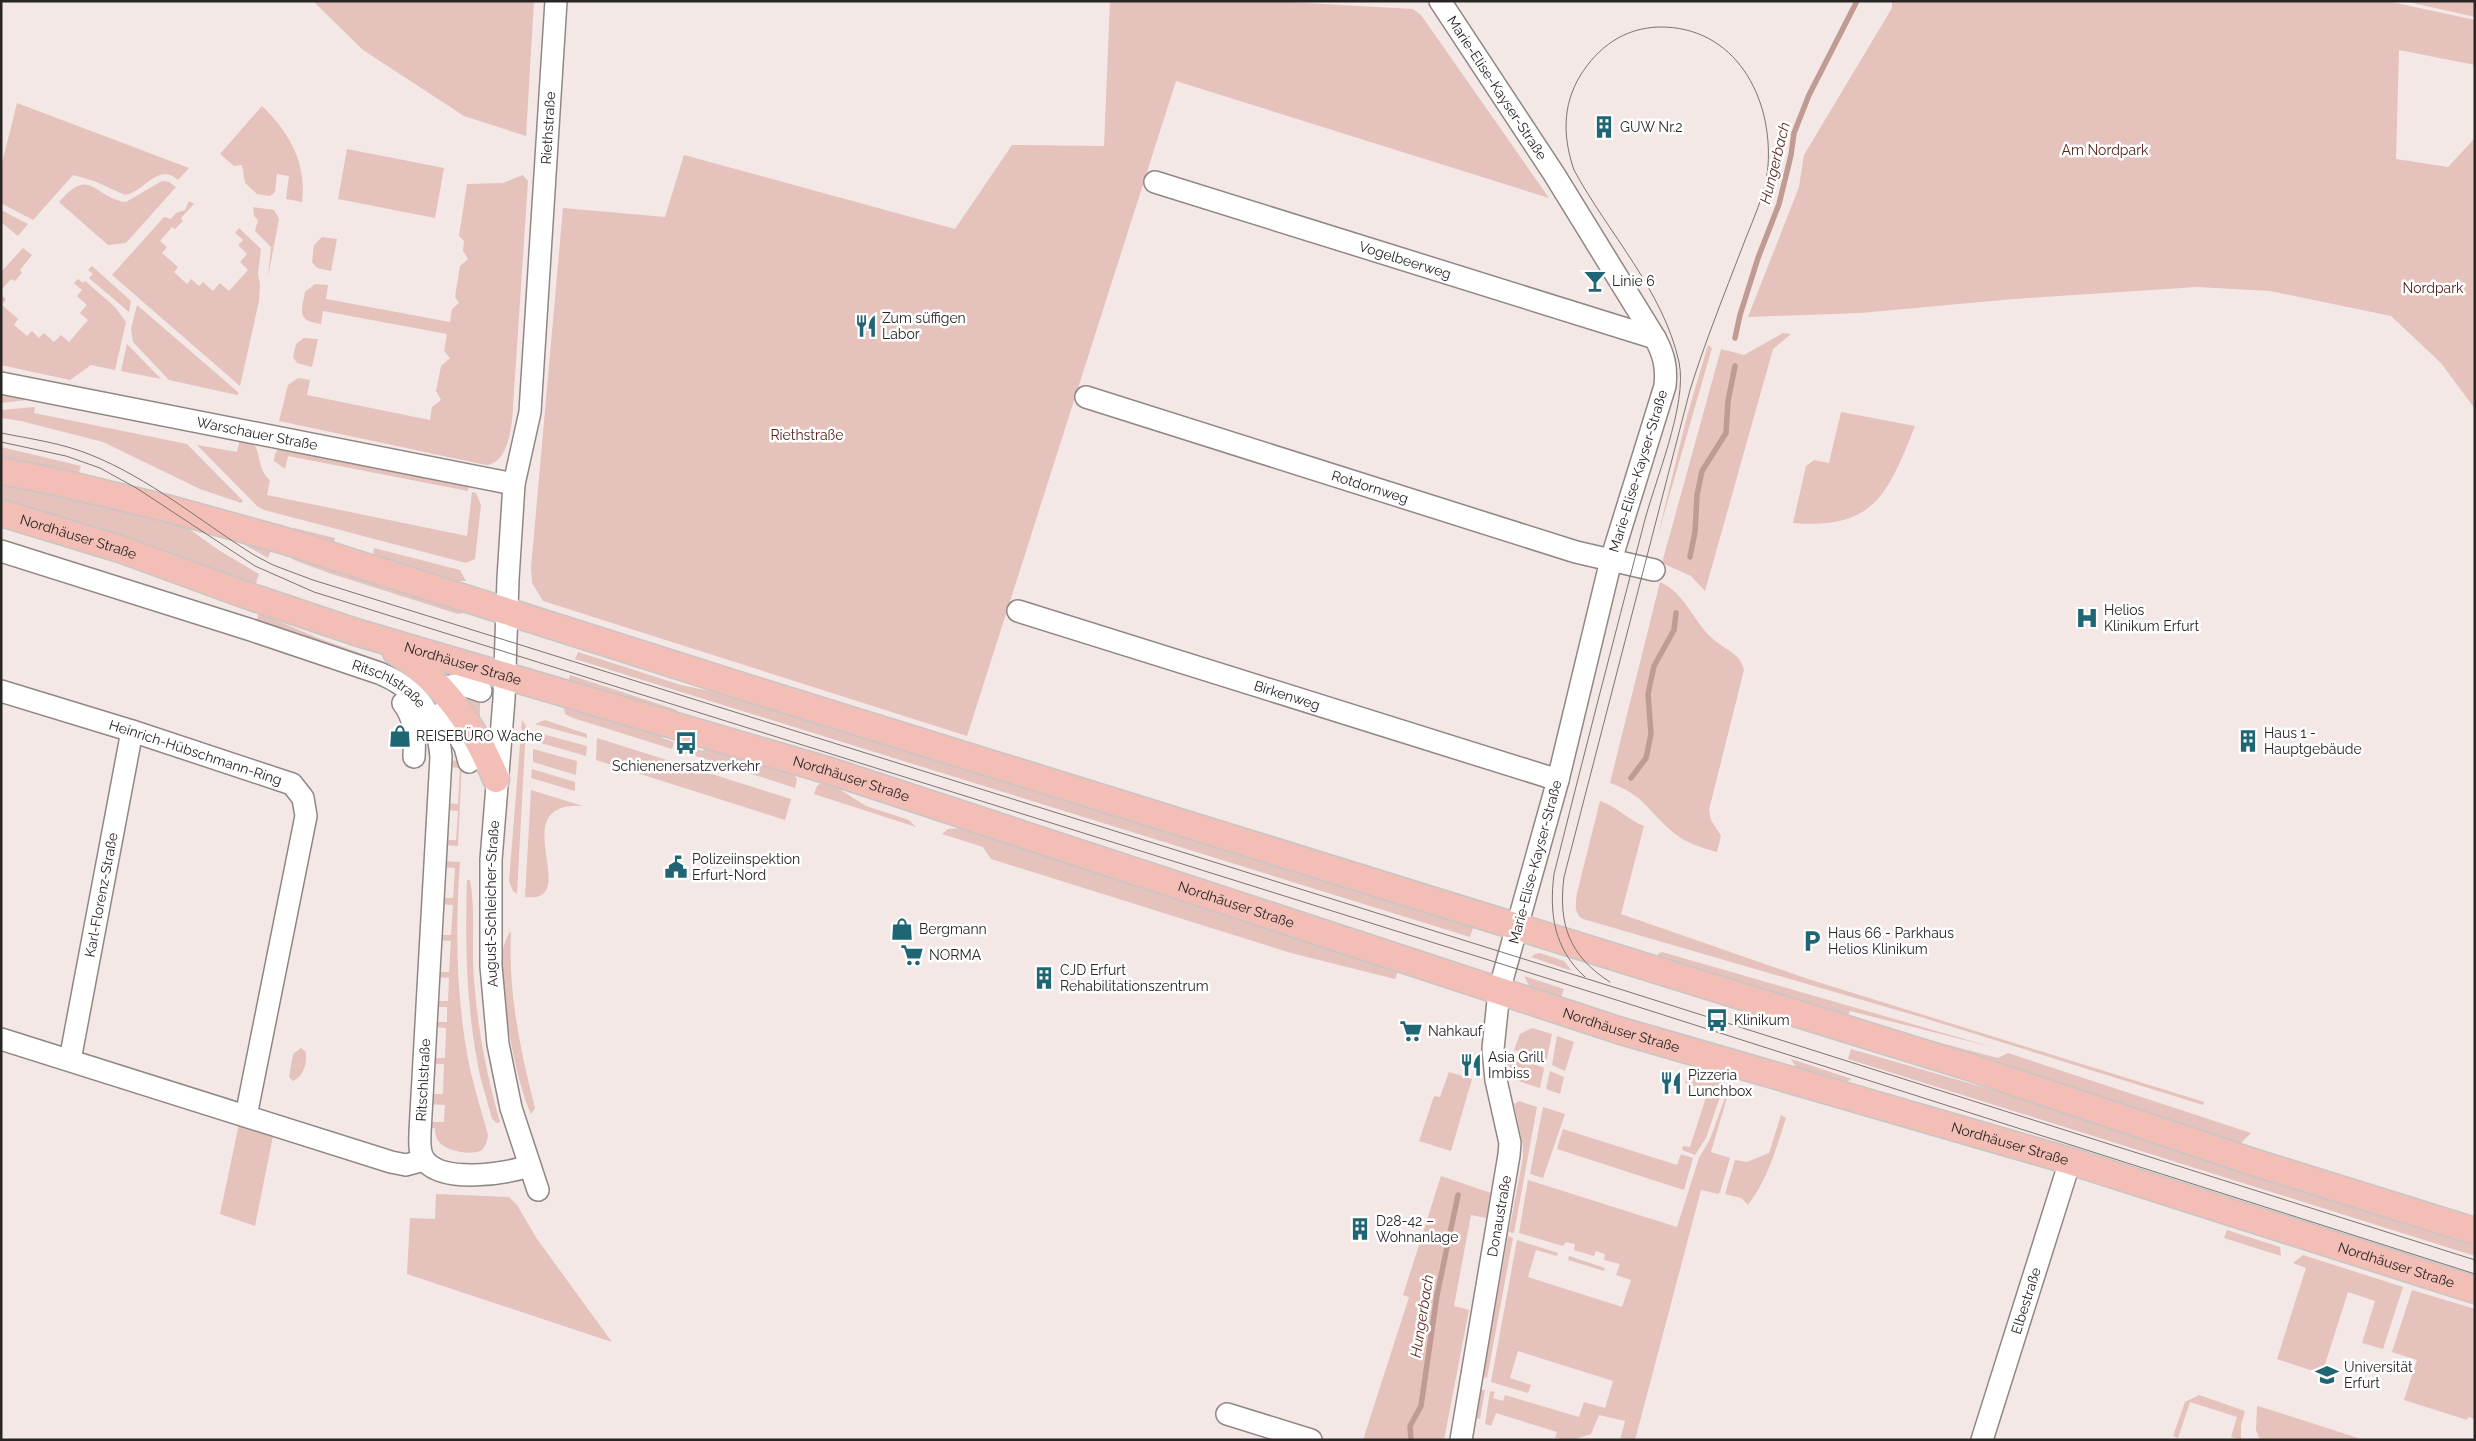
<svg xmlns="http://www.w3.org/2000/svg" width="2476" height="1441" font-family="Raleway,sans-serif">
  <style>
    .green { fill: #e5c2bb }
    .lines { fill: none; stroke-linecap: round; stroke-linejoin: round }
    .stream { stroke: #c09b94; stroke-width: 5.5 }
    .minor-casing { stroke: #908785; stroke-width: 24 }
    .major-casing { stroke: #c7c6c6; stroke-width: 29 }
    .minor { stroke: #fff; stroke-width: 21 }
    .major { stroke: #f3beb5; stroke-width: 26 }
    .tram { stroke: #7b7473; stroke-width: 1 }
    .labels { text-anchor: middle; stroke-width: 5; stroke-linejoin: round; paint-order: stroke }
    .street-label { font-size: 14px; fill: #292524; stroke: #fff }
    .poi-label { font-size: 14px; fill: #292524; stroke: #fff; text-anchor: start }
    .park-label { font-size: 14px; fill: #55241c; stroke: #fff }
    .water-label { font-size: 15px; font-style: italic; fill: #612e25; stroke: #fff }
  </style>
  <rect width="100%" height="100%" fill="#f3e8e6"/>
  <g class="green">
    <path d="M313,1h221l-8,135 -62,-20 -101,-66z"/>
    <path d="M1110,1h160l143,8 8,6 128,183 -373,-117 -209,655 -424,-135 -11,-18 -1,-15 32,-360 102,9 19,-62 271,74 57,-84 92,1z"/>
    <path d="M1892,1h495l88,19v45l-76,-15 -3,109 52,8 27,-29v271l-34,-46 -50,-47 -121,-25 -73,-4 -184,12 -152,14 -113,4 51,-130 5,-32 88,-147z"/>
    <path d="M2404,1h71v16z"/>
    <path d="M17,103l172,65 -11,12c-20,-18 -34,12 -53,15l-31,-14 -21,-6 -40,45 -32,-17v-36z"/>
    <path d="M262,106c27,26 45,57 40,96l-16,-3 3,-23 -12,-2 -2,18 -5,4 -13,-2 -12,-11 -3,-18 -8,1 -14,-12z"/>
    <path d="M347,149l97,19 -9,50 -97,-19z"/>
    <path d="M523,175l5,6 -15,226c-1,18 -4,56 -27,58l-207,-44 9,-36 10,-7 12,2 -3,15 123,25 2,-13 9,-7 -5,-9 5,-25 9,-8 -6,-7 3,-17 -124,-23 -2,13c-24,-4 -20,-11 -16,-32l10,-8 13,1 -2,14 124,23 2,-13 7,-6 -4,-6 5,-31 8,-7 -5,-8 1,-10 -5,-5 8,-52 36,-1z"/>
    <path d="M162,181l7,1 7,5 -50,56 -18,2 -49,-43c32,-37 33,-5 67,0z"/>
    <path d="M189,201l5,3 -13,14 2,3 -8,8 -3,-2 -12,14 7,6 -5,6 16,14 -4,5 13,12 4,-5 8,7 4,-4 10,9 7,-8 9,8 19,-21 -8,-8 7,-8 -9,-9 5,-5 -8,-7 4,-5 22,21 -3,24 2,12 -1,16 -19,85 -128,-111 52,-58 7,2 5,-6 9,-3z"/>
    <path d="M253,207l21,3 5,9 -11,58 3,-30 -16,-16 3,-11 -4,-4z"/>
    <path d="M1,210l27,14 -10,12 -17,-14z"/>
    <path d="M322,237l15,2 -6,32 -14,-3 -5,-6 2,-17z"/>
    <path d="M23,248l9,7 -12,15 2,3 -7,8 -4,-2 -10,11v-18z"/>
    <path d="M92,266l39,35 -2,11 -40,-34 4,-4 -5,-4z"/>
    <path d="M78,279l5,4 2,-2 30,26 11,15 -11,48 -24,-5 -21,15 -69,-15v-70l5,4 -4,6 16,14 -4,6 13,11 5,-5 7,7 5,-5 10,9 7,-7 8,7 19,-22 -8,-7 7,-8 -10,-9 5,-6 -8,-7z"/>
    <path d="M137,305l102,88 -2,2 -68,-15 -36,-38 -2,-13z"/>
    <path d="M1783,333l8,1 -18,15 -68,242 -14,-15 -29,-13 59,-214 23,6z"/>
    <path d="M304,338l14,1 -6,28 -15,-4 -4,-6 3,-13z"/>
    <path d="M127,344l34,35 -40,-8z"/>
    <path d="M1708,345l4,3 -54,187 29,-119z"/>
    <path d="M1,392l27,6 -1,2 -26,3z"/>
    <path d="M35,407l-1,6 153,31 56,57 -2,2 -41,-14 -97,-47 -82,-21 -20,-3v-8z"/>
    <path d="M1841,412l74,14c-27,67 -40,104 -122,97l13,-57 8,-6 15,3z"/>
    <path d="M240,438l14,6c8,13 3,25 16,36l-3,15 200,41 5,-44 4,1 5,12 -6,54 -9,4 -202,-53 -7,-4 -60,-61 40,7z"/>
    <path d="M1,447l80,19 -3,9 -77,-16z"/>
    <path d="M279,448l190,36 -1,7 -180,-35 -3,13 -11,-8 1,-7z"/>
    <path d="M1,481l177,40 42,30 39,23 -5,15 -253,-86z"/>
    <path d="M294,528l41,10 -1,4 -8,1 -35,-13z"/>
    <path d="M229,536l43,11 -4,11z"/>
    <path d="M374,548l86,22 6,11h-13l-74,-22 -6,-6z"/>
    <path d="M286,553l183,59 -11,2 -129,-41 -35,-13z"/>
    <path d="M1660,582c26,12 32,38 52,56 12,12 28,14 32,32l-35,140 2,10 10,16 -4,16c-15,-4 -31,-9 -43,-19 -26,-21 -29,-38 -64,-50z"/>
    <path d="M259,613l59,25 83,30 -2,5 -144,-48z"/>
    <path d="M578,652l103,33 77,16 717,221 -5,15 -895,-278z"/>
    <path d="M570,675l107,35 -2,4 -107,-31z"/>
    <path d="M452,690l28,10v26z"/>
    <path d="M563,702l101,31 -2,5 12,4 -2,7 -99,-31 -8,-4z"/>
    <path d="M522,720l4,6 -9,168 -4,-3 -4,-10z"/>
    <path d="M545,720l42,14v4l-52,-14z"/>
    <path d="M535,732l52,14 -1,10 -52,-15z"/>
    <path d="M597,738l194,61 -6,21 -189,-60z"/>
    <path d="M679,743l24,8 2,-5 88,28 4,5 -2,9 -118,-38z"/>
    <path d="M533,749l44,12 -1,14 -43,-13z"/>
    <path d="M448,760l14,1 -4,85 -15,-1v-5h13l2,-29 -13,-1v-7l13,1 2,-36 -13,-1z"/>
    <path d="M532,769l43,13v9l-44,-13z"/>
    <path d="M821,783l18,6 27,17 43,14 7,7 -102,-33 3,-8z"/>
    <path d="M531,790l52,16c-82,-5 2,98 -58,91z"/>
    <path d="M1600,801c18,6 28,19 44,25l-23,88 187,65 396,123 -1,3 -279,-87 -341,-99c-10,-6 -7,-17 -6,-26z"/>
    <path d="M962,828l436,143 -3,8 -104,-26 -300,-94 -8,-12 -41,-13 6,-5z"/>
    <path d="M442,861l18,1c-5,69 -4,139 10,207 5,22 12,44 18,66 -1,6 -2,11 -6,15 -10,6 -35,1 -42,-7 -4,-4 -5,-9 -5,-15h-7l1,-6h15l1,-17 -16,-1 1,-10h13l1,-30h-12v-6h13l1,-30 -12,-1v-5h13v-15h-12v-6h13l1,-23 -13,-1v-5h13l2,-31 -13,-1v-5h13l2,-30 -13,-1v-6h13l2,-30 -13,-1z"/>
    <path d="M467,880h3c6,33 1,66 4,99 4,52 12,93 26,143l-3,1 -5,-4c-5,-20 -12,-39 -15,-59 -11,-60 -12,-120 -10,-180z"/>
    <path d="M511,932c-3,60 9,118 24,176l-4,6c-17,-38 -31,-121 -28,-163 0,-6 4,-13 6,-18z"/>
    <path d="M1662,952l330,95 -142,-36 -3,6 -190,-59 1,-4z"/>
    <path d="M1540,953l24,8 8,10 -41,-14 4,-3z"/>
    <path d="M1524,976l40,13 -4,12 -28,-10z"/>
    <path d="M1876,1026l122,32 10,-5 243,80 -10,10h-8z"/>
    <path d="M1532,1028l20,6 -6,29 -32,-13 6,-16z"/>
    <path d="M1557,1036l17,6 -9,29 -13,-6z"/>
    <path d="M301,1048l5,4c1,11 -2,24 -13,29l-4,-4 4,-23z"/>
    <path d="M1851,1049l180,52 444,140v15l-627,-197z"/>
    <path d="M1506,1053l38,15 -4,20 -25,-8 -10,-11z"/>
    <path d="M1791,1059l61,20 -11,5 -42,-12z"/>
    <path d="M1550,1071l14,6 -4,17 -14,-5z"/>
    <path d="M1689,1071l36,11 -19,56 -11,17 -13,-5 1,-4 7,1 18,-56 -23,-8z"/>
    <path d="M1449,1072l23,7 -21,72 -32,-10 15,-45 6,1z"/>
    <path d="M1730,1084h1l-20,68 19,6 -10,34 -2,2 -17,-4 -66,250h-15l5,-19 -26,-6 -8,19 -19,6 -17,-2 2,-6 -61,-19 -5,13 -6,-2 5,-33 5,1 -2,6 10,3 2,-6 74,22 5,-15 21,6 8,-27 -95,-30 -8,27 21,7 -3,8 -37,-11 26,-142 41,13 -1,3 -21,-6 -8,27 94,30 9,-27 -15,-5 4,-11 -16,-4 1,-6 -9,-3 -2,5 -20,-6 1,-6 -9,-2 -3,4 -44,-13 9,-53 149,47 22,-69 11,-19z"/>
    <path d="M1519,1101l18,6 -23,126 -5,-1 14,-75v-11l-9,-42z"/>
    <path d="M1543,1107l22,7 -22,64 -13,-4z"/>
    <path d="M1781,1115l5,3c-10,31 -18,61 -38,87l-7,-7 -16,-4 10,-34 12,2 22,-9z"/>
    <path d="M239,1124l34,12 -18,90 -35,-12z"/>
    <path d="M1563,1129l114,36 4,-11 12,4 -9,32 -127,-41z"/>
    <path d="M1441,1176l50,17 -5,25 -15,-3 -17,91 15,4 -25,130h-81l46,-143 -6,-2z"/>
    <path d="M436,1194l73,3 8,8 20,34 75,103 -205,-68 3,-56 25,1z"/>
    <path d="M2227,1230l53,17 1,9 -57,-18z"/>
    <path d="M1508,1236l5,2 -26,140 -4,-1z"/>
    <path d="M2303,1255l100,32 -20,62 -21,-6 13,-42 -27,-9 -26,82 -45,-15 29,-91 -13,-5z"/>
    <path d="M1569,1256l36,12 -1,3 -36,-11z"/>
    <path d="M2412,1290l63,19v110l-7,-2 -1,3 -63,-20 13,-40 -25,-8z"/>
    <path d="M1480,1390h5l-5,29 -4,-1z"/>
    <path d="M2199,1395l46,16 -4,14v15l-10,-3 6,-20 -47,-15 -12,36 -5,-2 12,-34z"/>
    <path d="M2257,1406l14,4 93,30h-104l-4,-10z"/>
  </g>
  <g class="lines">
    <g class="stream">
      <path d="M1735,338l5,-23 18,-57 21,-54 12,-49 3,-22 15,-38 48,-94"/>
      <path d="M1690,557l5,-25 2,-37 5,-24 24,-38 2,-32 7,-35"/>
      <path d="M1631,778l15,-20 5,-24 -3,-40 6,-28 20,-36 2,-17"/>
      <path d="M1411,1440l-1,-14 11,-20 16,-111 21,-100"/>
    </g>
    <defs>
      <g id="minor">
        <path id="s1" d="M1440,1l114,173 101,164c9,17 12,29 10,48l-54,174 -53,220 -59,211 -6,58 3,31 14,63 -1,12 -48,285"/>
        <path id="s2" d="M1155,182l500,156"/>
        <path id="s3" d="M1,383l513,101"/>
        <path id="s4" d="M1086,397l490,155 78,18"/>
        <path id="s5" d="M1,551l247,78 131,44c37,15 59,44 62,84l-21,375c0,9 -2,22 6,30 20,21 78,12 103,4"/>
        <path id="s6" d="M1018,611l540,169"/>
        <path d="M449,686l12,-2 20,7"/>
        <path id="s7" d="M1,691l131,40 160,53 11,14 3,18 -60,300"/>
        <path d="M403,703c13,17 12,34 11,54"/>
        <path d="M444,711l21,36 4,15"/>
        <path d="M1,1039l390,123 15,3 18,-5"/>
        <path id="s8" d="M70,1060l62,-329"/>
        <path id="s9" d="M538,1190l-27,-82 -13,-64 -7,-78v-106l13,-161 4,-120 6,-95 16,-72 26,-411"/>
        <path d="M1227,1414l84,26"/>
        <path id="s10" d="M1982,1440l88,-279"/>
      </g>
      <g id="major">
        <path d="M1,471l61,12 104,25 116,32 466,148 1221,379 281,94 225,70"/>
        <path id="s11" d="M1,513l119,36 123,45 116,39 474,139 785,258 452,131 405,129"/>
        <path d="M396,652c49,30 79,75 100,127"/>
      </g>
    </defs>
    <use href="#minor" class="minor-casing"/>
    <use href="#major" class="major-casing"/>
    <use href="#minor" class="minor"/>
    <use href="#major" class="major"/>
    <g class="tram">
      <path d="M1,433c30,6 61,10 90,22 58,23 109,66 163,100l19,10 40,15 1313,411 849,269"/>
      <path d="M1,442l65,14 34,12 38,21 117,77 59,26 1312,411 849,271"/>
      <path d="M1585,977c-31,-28 -36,-63 -31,-103 29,-116 59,-232 89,-347 11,-45 45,-122 36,-165 -16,-72 -71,-129 -105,-192 -11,-32 -12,-64 6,-94 18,-29 44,-48 79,-49 76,-1 114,70 109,139 -2,28 -16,55 -26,82 -18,47 -37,94 -52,142l-126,487c-6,47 5,79 46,105"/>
    </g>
  </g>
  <defs>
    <symbol id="building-bare" viewBox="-9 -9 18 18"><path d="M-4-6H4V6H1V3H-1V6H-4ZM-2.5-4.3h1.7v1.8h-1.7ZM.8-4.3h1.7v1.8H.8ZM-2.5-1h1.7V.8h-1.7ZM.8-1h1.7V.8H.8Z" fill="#1f6675" stroke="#fff" stroke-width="2.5" paint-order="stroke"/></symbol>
    <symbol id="bar-bare" viewBox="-9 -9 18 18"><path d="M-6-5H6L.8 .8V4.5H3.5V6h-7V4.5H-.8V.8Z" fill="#1f6675" stroke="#fff" stroke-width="2.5" paint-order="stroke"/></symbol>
    <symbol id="restaurant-bare" viewBox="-9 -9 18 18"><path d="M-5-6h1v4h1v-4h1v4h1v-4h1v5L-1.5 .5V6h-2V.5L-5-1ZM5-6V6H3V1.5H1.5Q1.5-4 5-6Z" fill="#1f6675" stroke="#fff" stroke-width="2.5" paint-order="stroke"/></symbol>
    <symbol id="hospital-bare" viewBox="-9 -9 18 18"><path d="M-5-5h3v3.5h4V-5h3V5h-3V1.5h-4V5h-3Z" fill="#1f6675" stroke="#fff" stroke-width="2.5" paint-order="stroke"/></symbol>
    <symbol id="shop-bare" viewBox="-9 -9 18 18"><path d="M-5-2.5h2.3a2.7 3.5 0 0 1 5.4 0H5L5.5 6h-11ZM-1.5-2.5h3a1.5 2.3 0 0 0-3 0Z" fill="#1f6675" stroke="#fff" stroke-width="2.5" paint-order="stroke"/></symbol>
    <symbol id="bus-bare" viewBox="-9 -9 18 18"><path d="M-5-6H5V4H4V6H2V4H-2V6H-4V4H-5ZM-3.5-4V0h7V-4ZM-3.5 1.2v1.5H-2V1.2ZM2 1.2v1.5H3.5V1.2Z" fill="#1f6675" stroke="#fff" stroke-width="2.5" paint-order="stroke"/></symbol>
    <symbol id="civic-bare" viewBox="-9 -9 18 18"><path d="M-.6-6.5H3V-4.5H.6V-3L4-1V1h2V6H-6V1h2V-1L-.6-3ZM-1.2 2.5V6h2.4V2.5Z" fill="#1f6675" stroke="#fff" stroke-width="2.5" paint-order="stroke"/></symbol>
    <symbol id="parking-bare" viewBox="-9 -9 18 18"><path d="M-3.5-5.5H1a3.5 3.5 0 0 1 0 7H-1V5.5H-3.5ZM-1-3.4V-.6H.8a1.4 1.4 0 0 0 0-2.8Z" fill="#1f6675" stroke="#fff" stroke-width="2.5" paint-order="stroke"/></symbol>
    <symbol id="supermarket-bare" viewBox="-9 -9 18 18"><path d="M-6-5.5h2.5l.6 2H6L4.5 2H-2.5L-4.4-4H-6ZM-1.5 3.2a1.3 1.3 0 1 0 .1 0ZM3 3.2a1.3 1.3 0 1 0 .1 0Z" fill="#1f6675" stroke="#fff" stroke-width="2.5" paint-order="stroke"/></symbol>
    <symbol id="university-bare" viewBox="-9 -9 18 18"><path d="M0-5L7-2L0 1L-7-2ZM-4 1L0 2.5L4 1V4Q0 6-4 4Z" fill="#1f6675" stroke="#fff" stroke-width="2.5" paint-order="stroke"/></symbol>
  </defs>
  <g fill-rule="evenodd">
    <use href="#building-bare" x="1588" y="111" width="32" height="32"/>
    <use href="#bar-bare" x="1579" y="265" width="32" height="32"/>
    <use href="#restaurant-bare" x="850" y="310" width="32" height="32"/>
    <use href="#hospital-bare" x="2071" y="602" width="32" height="32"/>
    <use href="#shop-bare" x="384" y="720" width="32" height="32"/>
    <use href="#building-bare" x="2232" y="725" width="32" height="32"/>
    <use href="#bus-bare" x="670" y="727" width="32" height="32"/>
    <use href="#civic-bare" x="660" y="851" width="32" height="32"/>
    <use href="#shop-bare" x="886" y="913" width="32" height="32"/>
    <use href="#parking-bare" x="1796" y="925" width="32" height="32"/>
    <use href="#supermarket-bare" x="896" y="939" width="32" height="32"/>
    <use href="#building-bare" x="1028" y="962" width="32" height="32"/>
    <use href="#bus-bare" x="1701" y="1004" width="32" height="32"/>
    <use href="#supermarket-bare" x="1395" y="1015" width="32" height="32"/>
    <use href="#restaurant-bare" x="1455" y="1049" width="32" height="32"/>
    <use href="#restaurant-bare" x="1655" y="1067" width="32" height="32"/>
    <use href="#building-bare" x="1344" y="1213" width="32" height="32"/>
    <use href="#university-bare" x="2311" y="1359" width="32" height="32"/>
  </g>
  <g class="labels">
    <g class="street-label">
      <text dy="5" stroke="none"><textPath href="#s1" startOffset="104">Marie-Elise-Kayser-Straße</textPath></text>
      <text dy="5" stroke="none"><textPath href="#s9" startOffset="1071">Riethstraße</textPath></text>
      <text dy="5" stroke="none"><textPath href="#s2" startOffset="262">Vogelbeerweg</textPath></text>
      <text dy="5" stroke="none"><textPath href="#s3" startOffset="261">Warschauer Straße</textPath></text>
      <text transform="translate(1638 471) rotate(-73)" y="5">Marie-Elise-Kayser-Straße</text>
      <text dy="5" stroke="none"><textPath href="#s4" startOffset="298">Rotdornweg</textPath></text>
      <text dy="5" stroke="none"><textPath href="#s11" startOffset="81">Nordhäuser Straße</textPath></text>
      <text dy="5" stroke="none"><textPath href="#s11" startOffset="486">Nordhäuser Straße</textPath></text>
      <text dy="5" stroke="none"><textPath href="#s5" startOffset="411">Ritschlstraße</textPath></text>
      <text dy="5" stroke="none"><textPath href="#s6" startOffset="282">Birkenweg</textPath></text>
      <text dy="5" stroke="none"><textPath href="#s7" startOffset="204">Heinrich-Hübschmann-Ring</textPath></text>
      <text dy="5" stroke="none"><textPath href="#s11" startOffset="891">Nordhäuser Straße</textPath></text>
      <text transform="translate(1535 862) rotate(-75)" y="5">Marie-Elise-Kayser-Straße</text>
      <text dy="5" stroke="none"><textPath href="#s8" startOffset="168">Karl-Florenz-Straße</textPath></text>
      <text dy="5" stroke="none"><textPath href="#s9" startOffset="292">August-Schleicher-Straße</textPath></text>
      <text dy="5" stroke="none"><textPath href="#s11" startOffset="1296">Nordhäuser Straße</textPath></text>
      <text dy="5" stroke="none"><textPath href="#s11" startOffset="1701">Nordhäuser Straße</textPath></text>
      <text transform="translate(423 1080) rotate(-87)" y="5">Ritschlstraße</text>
      <text dy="5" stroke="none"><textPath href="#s11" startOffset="2106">Nordhäuser Straße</textPath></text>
      <text transform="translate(1499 1216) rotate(-80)" y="5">Donaustraße</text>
      <text dy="5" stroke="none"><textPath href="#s11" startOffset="2511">Nordhäuser Straße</textPath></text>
      <text dy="5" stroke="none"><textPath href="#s10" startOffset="146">Elbestraße</textPath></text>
    </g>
    <g class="poi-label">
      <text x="1620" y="132">GUW Nr.2</text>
      <text x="1612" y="286">Linie 6</text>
      <text x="882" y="323">Zum süffigen<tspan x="882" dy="16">Labor</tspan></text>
      <text x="2104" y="615">Helios<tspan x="2104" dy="16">Klinikum Erfurt</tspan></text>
      <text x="2264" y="738">Haus 1 -<tspan x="2264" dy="16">Hauptgebäude</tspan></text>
      <text x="416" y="741">REISEBÜRO Wache</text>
      <text x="686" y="771" text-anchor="middle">Schienenersatzverkehr</text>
      <text x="692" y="864">Polizeiinspektion<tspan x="692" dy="16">Erfurt-Nord</tspan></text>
      <text x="919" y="934">Bergmann</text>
      <text x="1828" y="938">Haus 66 - Parkhaus<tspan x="1828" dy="16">Helios Klinikum</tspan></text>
      <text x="929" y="960">NORMA</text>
      <text x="1060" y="975">CJD Erfurt<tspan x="1060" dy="16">Rehabilitationszentrum</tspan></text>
      <text x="1734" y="1025">Klinikum</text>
      <text x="1428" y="1036">Nahkauf</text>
      <text x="1488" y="1062">Asia Grill<tspan x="1488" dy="16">Imbiss</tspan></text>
      <text x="1688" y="1080">Pizzeria<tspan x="1688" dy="16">Lunchbox</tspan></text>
      <text x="1376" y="1226">D28-42 –<tspan x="1376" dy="16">Wohnanlage</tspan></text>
      <text x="2344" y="1372">Universität<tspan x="2344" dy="16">Erfurt</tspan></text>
    </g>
    <g class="park-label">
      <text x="2105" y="155">Am Nordpark</text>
      <text x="2433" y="293">Nordpark</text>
      <text x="807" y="440">Riethstraße</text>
    </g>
    <g class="water-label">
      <text transform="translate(1775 163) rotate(-76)" y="5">Hungerbach</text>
      <text transform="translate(1422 1316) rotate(-81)" y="5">Hungerbach</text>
    </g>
  </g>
  <rect width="2476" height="1441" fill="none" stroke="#292524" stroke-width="5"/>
</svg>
